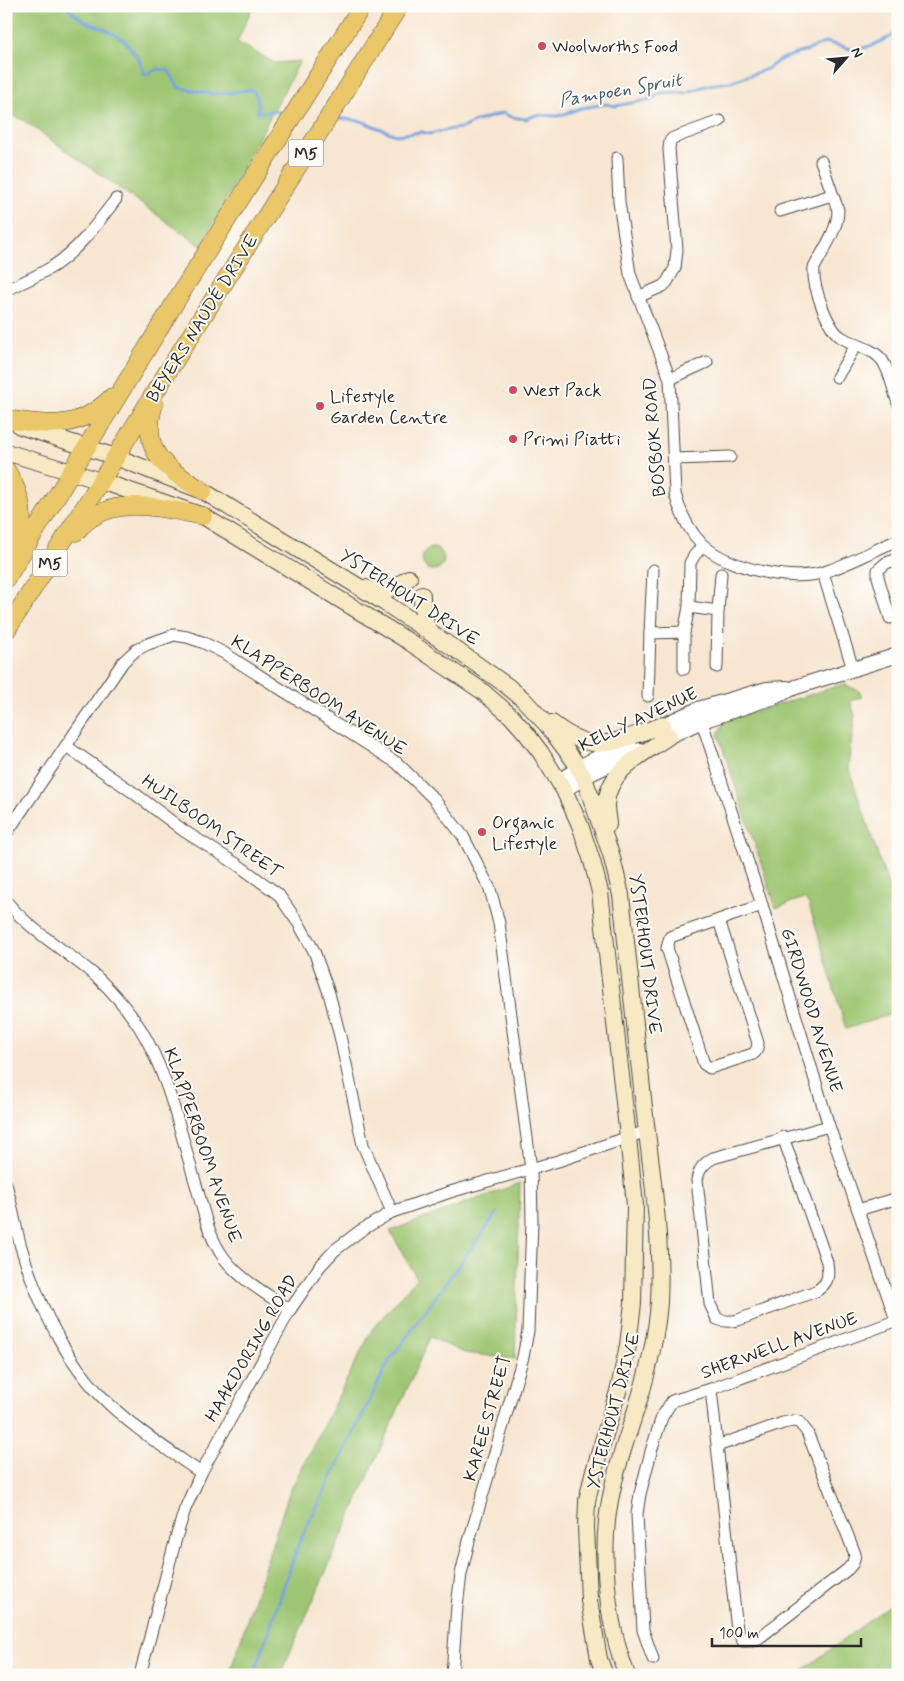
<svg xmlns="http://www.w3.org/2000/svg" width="904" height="1681" font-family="Mynerve,sans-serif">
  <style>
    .green { fill: #9ec672; stroke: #64784e }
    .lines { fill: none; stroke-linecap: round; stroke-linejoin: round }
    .stream { stroke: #71a3dc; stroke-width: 3 }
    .minor-casing { stroke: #4a4744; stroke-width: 13 }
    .tertiary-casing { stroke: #4a4744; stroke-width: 16 }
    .secondary-casing { stroke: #4a4744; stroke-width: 18 }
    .primary-casing { stroke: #4a4744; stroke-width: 19 }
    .minor { stroke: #fff; stroke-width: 11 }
    .tertiary { stroke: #fff; stroke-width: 14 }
    .secondary { stroke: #f7e9c3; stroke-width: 16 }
    .primary { stroke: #eac769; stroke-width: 18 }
    .poi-dot { fill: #d1495b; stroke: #fdfcf7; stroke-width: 2 }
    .labels { text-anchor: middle; stroke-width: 4; stroke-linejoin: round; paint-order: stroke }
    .shield { fill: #fdfcf7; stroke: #6a6a68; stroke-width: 1 }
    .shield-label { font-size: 16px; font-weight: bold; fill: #2b2b2b }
    .poi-label { font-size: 18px; fill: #2b2b2b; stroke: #fdfcf7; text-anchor: start }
    .street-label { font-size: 18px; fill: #2b2b2b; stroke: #fdfcf7 }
    .water-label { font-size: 19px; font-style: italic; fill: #475b72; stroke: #fdfcf7 }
  </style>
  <rect width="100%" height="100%" fill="#fdfcf7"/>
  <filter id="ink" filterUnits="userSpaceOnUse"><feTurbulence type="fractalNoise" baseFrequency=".02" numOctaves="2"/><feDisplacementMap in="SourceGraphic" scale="10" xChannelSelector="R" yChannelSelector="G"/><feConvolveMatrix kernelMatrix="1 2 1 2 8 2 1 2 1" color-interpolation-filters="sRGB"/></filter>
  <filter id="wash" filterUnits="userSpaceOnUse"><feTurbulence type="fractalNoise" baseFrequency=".0096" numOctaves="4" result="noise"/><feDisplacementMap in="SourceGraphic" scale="20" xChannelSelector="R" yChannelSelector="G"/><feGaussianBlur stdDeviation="1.12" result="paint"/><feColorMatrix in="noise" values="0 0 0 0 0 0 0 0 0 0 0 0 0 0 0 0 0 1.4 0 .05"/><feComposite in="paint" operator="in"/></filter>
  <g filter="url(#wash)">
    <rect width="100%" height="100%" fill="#f7e6d1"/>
    <g class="green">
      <path d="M6,6h247l-16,36 38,21 25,-2 -99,185 -178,-126 -17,-7z"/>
      <circle cx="433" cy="559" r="11"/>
      <path d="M844,684l15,7 3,6 -12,4 5,14 -7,51 50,149v97l-52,17 -37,-125 -5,-6 -28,10 -58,-174 7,-13z"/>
      <path d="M520,1183l-5,176 -51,-6 -34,-16 -150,338h-51l60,-182 84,-165 44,-50 -27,-47z"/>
      <path d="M898,1599v76h-102z"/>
    </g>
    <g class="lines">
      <g class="stream">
        <path d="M65,6l19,15 21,8 18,10 16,20 6,16 13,-6 10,1 11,18c13,1 24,6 37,6 13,0 24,-4 37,-4l4,8 1,15 13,-2 15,2"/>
        <path d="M339,118l22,3 35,14 26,-3 7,2 23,-5 10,-1 12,-6 29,-9 8,4 15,2 10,-4 22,1 23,-8 25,-4 9,2 33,-6 14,-7h23l23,-8 22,-3 37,-13 14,-10 30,-10 15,-7 28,8 17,-4 23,-11 4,-7"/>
        <path d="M254,1675l44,-130 91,-184 108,-148"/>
      </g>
    </g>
  </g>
  <g filter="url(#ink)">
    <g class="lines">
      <defs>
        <g id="minor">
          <path d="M617,158l2,44 11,72 40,105 5,115c5,18 13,36 27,50 24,24 90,39 122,28 24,-7 50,-22 74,-32"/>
          <path d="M821,161l17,49c0,20 -15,40 -24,58 -2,16 13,60 27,69 12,8 32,11 41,23 8,11 11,29 16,43"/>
          <path d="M780,211l52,-16"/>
          <path d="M6,290c16,-7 31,-14 46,-23 26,-17 45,-43 64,-68"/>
          <path d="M638,297l25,-11 4,-4 8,-14 2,-18 -8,-101 1,-8 3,-3 47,-17"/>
          <path d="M837,377l19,-32"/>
          <path d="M670,379l37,-17"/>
          <path d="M674,459l56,-2"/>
          <path d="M653,570l-3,63 34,-1"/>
          <path d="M823,573l30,96"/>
          <path d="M689,607l29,4 -1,56"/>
          <path d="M718,611l3,-37"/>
          <path d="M890,618l-12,-41v-7l8,-7 12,-4"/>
          <path d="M684,669v-37l5,-25 1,-44 4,-7 9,-11"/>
          <path d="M648,696l2,-63"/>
          <path d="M699,713l63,192 67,221 67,194"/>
          <path d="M66,746l68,47 50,38 54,34 40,29 21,30 15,27 15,42 11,43 23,109 29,67"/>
          <path d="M6,834l117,-172 13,-12 12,-6 26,-9 13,2 15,5 22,11 173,110 36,35 30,38 27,53 9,34 32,246 1,53 -4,109 -5,26 -54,184 -8,33 -4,32 -5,69"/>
          <path d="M6,901c26,32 63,51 93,78 16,15 29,31 41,49 29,47 41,108 57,160 6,22 11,45 23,64 16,26 46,41 70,58"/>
          <path d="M719,920l39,123c-1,5 -1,9 -5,11l-43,14 -6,-4 -37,-116 3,-11 92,-32"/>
          <path d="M783,1137l44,125c2,14 2,21 -11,29l-78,29c-8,2 -13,2 -21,-1l-7,-15 -13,-124c2,-11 6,-16 16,-22l116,-32"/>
          <path d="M6,1184c6,21 9,42 15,63 16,54 41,108 80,149 29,30 66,53 100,77"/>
          <path d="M858,1210l40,-12"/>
          <path d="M711,1389l26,241 6,11h9l7,-3 89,-69 5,-6 2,-9 -48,-122 -8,-10 -6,-1 -10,2 -66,23"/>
          <path d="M653,1659l-10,-29 -6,-116 3,-20 12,-46 10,-31 10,-16 39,-12 187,-69"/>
          <path d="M140,1675l36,-137 9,-29 16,-36 89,-163 30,-44 15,-16 25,-19 32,-19 58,-20 108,-31 89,-30"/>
        </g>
        <g id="tertiary">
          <path d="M654,729l44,-20 69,-20 20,-1"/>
          <path d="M659,741l43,-20 72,-24 22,-10 102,-32"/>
          <path d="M559,781l26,-17 45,-23"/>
          <path d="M564,790l26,-16 50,-24"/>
        </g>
        <g id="secondary">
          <path d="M20,426l96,31 87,34 179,110 73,48 51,36 17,14 24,26 28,37 9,16 27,76 10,41c8,77 16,153 25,229 7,59 16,119 13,178 -2,30 -11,70 -20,98 -9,30 -21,60 -27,91 -13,56 -6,130 15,184"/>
          <path d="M6,452l95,29 102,35 205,125 74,50 29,25 15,17 15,20 23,37 16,35 12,36 8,31 28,245 7,68 -2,98 -5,42 -9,43 -26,86 -6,27 -1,26 3,73 10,59 6,16"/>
          <path d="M365,588c22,6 27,1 44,-10"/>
          <path d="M422,595c0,16 1,25 9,38"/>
          <path d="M552,723c44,35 63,18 111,2"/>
          <path d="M608,825c0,-6 -2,-13 -2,-20 2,-36 38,-51 63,-69"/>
        </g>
        <g id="primary">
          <path d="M154,404c-15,49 12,64 49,87"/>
          <path d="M6,419c44,6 72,12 106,-22"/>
          <path d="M6,470c19,29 19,51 10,84"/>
          <path d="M76,532c31,-40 85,-24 127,-16"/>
          <path d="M6,579l173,-283 183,-290"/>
          <path d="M6,631l95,-150 59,-97 239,-378"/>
        </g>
      </defs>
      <use href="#minor" class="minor-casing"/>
      <use href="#tertiary" class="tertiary-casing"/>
      <use href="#secondary" class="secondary-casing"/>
      <use href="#primary" class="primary-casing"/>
      <use href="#minor" class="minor"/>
      <use href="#tertiary" class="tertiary"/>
      <use href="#secondary" class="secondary"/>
      <use href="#primary" class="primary"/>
    </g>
  </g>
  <g class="poi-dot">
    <circle cx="542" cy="46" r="5"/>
    <circle cx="513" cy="390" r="5"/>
    <circle cx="320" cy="406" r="5"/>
    <circle cx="513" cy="439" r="5"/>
    <circle cx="482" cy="832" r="5"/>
  </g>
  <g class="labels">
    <g class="shield">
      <rect x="288.5" y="139.5" width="35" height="27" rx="4"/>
      <rect x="32.5" y="549.5" width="35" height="27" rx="4"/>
    </g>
    <g class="shield-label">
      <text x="306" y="159">M5</text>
      <text x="50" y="569">M5</text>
    </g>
    <g class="poi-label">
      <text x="552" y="52">Woolworths Food</text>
      <text x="523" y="396">West Pack</text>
      <text x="330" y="402">Lifestyle<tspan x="330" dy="21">Garden Centre</tspan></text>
      <text x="523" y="445">Primi Piatti</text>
      <text x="492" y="828">Organic<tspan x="492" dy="21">Lifestyle</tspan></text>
    </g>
    <g class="street-label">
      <text transform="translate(202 318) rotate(-58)" y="6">BEYERS NAUDÉ DRIVE</text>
      <text transform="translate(654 437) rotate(-95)" y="6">BOSBOK ROAD</text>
      <text transform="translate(410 597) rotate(33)" y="6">YSTERHOUT DRIVE</text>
      <text transform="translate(319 695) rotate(33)" y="6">KLAPPERBOOM AVENUE</text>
      <text transform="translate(638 719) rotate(-25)" y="6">KELLY AVENUE</text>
      <text transform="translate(212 826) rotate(35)" y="6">HUILBOOM STREET</text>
      <text transform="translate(646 954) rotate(83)" y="6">YSTERHOUT DRIVE</text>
      <text transform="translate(812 1010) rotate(73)" y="6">GIRDWOOD AVENUE</text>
      <text transform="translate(203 1145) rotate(71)" y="6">KLAPPERBOOM AVENUE</text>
      <text transform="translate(779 1345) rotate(-20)" y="6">SHERWELL AVENUE</text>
      <text transform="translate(251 1348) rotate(-60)" y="6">HAAKDORING ROAD</text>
      <text transform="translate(613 1411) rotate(-75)" y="6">YSTERHOUT DRIVE</text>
      <text transform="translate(487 1418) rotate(-74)" y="6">KAREE STREET</text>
    </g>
    <g class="water-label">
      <text transform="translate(620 89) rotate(-10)" y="7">Pampoen Spruit</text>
    </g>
  </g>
  <rect width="904" height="1681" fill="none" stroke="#fdfcf7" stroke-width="25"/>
  <g transform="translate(846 58) rotate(63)" stroke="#fdfcf7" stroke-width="4" paint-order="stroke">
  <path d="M0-4L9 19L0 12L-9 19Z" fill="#2b2b2b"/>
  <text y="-8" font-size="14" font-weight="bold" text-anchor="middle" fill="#2b2b2b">N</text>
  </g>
  <path d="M712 1638v8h149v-8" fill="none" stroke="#2b2b2b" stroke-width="2.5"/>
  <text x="719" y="1638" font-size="15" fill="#2b2b2b" stroke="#fdfcf7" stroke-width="4" paint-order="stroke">100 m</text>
</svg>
